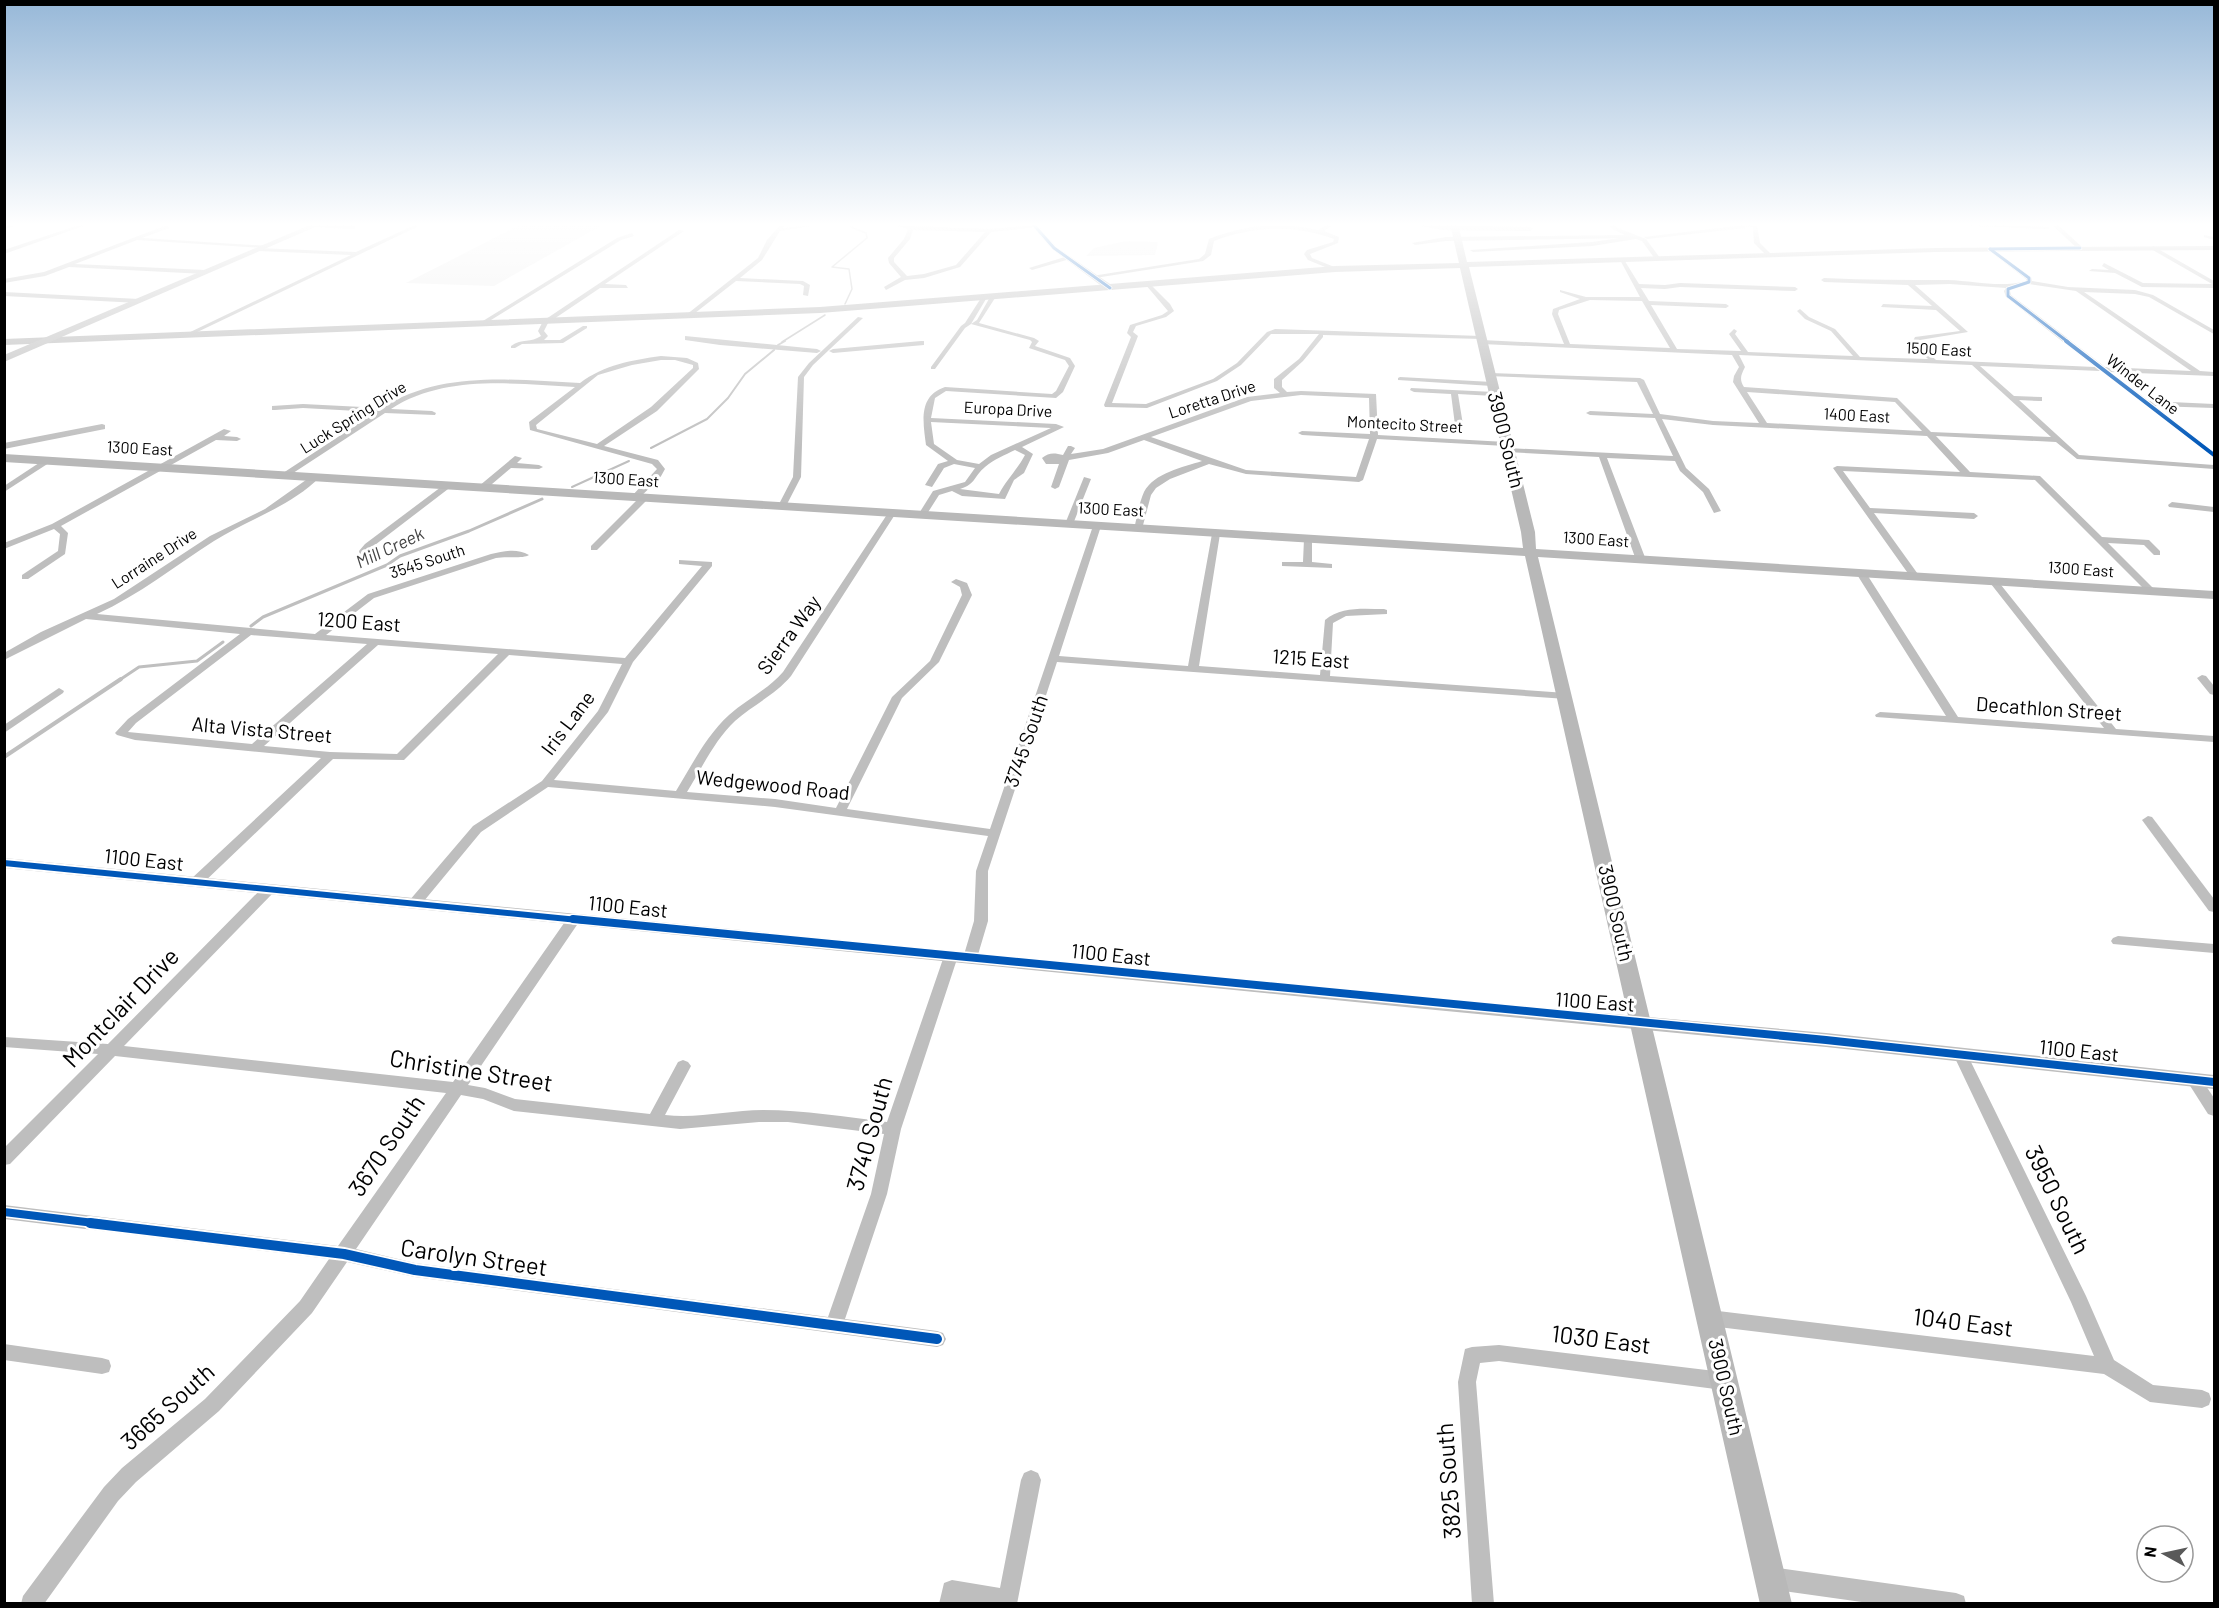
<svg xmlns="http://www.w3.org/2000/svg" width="2219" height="1608" font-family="Barlow,sans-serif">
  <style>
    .green { fill: #ececec }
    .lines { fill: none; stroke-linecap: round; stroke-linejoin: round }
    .stream-far3 { stroke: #bfbfbf; stroke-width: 1.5 }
    .stream-far2 { stroke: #bfbfbf; stroke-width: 2 }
    .stream-far1 { stroke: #bfbfbf; stroke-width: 3 }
    .stream { stroke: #bfbfbf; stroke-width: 4 }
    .canal { fill: #bfbfbf; fill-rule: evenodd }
    .minor { fill: #bebebe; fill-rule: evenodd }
    .tertiary { fill: #bebebe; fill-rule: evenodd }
    .secondary { fill: #b8b8b8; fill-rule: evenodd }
    .primary { fill: #bebebe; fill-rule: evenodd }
    .cycleway-far4-casing { stroke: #fff; stroke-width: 4.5 }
    .cycleway-far3-casing { stroke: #fff; stroke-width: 6 }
    .cycleway-far2-casing { stroke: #fff; stroke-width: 10 }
    .cycleway-far1-casing { stroke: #fff; stroke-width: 11 }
    .cycleway-casing { stroke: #fff; stroke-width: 14 }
    .cycleway-far4 { stroke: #0057b8; stroke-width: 3 }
    .cycleway-far3 { stroke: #0057b8; stroke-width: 4 }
    .cycleway-far2 { stroke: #0057b8; stroke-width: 6 }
    .cycleway-far1 { stroke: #0057b8; stroke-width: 8 }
    .cycleway { stroke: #0057b8; stroke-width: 10 }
    .labels { text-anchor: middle; stroke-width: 6; stroke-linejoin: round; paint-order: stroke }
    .far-street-label { font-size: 16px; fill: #000; stroke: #fff }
    .far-water-label { font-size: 18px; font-style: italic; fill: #444; stroke: #fff }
    .street-label { font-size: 20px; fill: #000; stroke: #fff }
    .near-street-label { font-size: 24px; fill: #000; stroke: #fff }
  </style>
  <rect width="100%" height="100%" fill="#fff"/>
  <g class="green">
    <path d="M522,224h82l-110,62 -88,-3z"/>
    <path d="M1126,241l32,1 -3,13 -69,1 8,-8z"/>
  </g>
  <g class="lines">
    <g class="stream-far3">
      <path d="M845,304l7,-15 -3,-20 -17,-2 35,-29 -1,-5 -15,-6 -1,-3"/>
      <path d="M782,342l43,-27"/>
    </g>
    <g class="stream-far2">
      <path d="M778,345l7,-4"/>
      <path d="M651,448l56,-29 21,-21 17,-24 29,-24"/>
      <path d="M572,487l57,-26"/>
    </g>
    <g class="stream-far1">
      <path d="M251,626l12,-9 124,-52 13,-9 69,-25 73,-32"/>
      <path d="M118,681l21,-14 58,-6 26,-19"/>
    </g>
    <path class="stream" d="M4,757l117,-78"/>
    <g class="canal">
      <path d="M1925,224h53l72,3 -3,2z"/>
      <path d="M1743,225l2,3 -98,11 -3,-2z"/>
      <path d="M1634,236l2,3 -44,7 -119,6 -3,-2 122,-8z"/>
      <path d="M685,336l132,13 4,2 -4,2 -97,-8 -35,-5z"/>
      <path d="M921,341h3v4l-91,8 -4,-2 4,-2z"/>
      <path d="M102,424l3,1v4l-101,20v-6z"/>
    </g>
    <g class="minor">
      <path d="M15,224h7l-18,5v-3z"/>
      <path d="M82,224h7l-85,30v-4z"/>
      <path d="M312,224l41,1 3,2 -3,2 -39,-2z"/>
      <path d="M417,224h6l-234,112 -5,-1 167,-80 -93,-4 -2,-3 100,4z"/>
      <path d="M781,224h5l-3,4 40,-4 -43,7 -18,29 -22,18 63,3 7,4 -2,11 -5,-1 1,-9 -4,-2 -64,-3 -46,36h-4v-2l72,-57 9,-18z"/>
      <path d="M889,224l22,2 78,3 46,-4 3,2 -47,5 -31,35 -36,11 -19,2 -19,10 -2,-3 17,-10 -12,-14 -1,-5 16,-19 4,-10zM913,230l72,2 -29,33 -32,9 -17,2 -13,-14v-4l16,-19z"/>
      <path d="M1328,224h6l-10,7 15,6 -1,6 -28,11 2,4 25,10 -2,3 -27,-11 -4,-6 3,-4 26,-8 1,-3c-40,-15 -80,-13 -120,2l-3,14 -8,6 -108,17 -3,-2 107,-17 6,-5 4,-15c36,-14 72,-18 109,-9z"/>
      <path d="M1408,224l122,3 3,2 -3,2 -87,-1z"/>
      <path d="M1608,224h5l5,4 28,11 14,19 -5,1 -13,-18 -9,-3 -187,3 -31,4 -3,-2 34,-6 179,-2 -11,-5z"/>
      <path d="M1735,224l22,1 3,18 11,11v2h-4l-13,-13 -1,-16 -16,-1z"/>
      <path d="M167,225l2,3 -27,10 127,8 -3,2 -129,-8 -62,24 130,6 3,2 -3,2 -136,-7 -24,9 -41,7v-4l40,-7z"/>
      <path d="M679,230l5,1 -79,53 21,1 2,3h-28l-52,35 -4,8 4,5 -4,4h16l23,-14h4v2l-24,15 -41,1 -7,4h-4v-2c11,-8 20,-3 30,-10l-3,-5 5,-10z"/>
      <path d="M632,233l2,3 -13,4 -138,85 -5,-1 139,-86z"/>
      <path d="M2204,235l10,2v3l-10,-3z"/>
      <path d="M2153,246l61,35v7l-72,-1 -27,-14 -26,-2 3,-2 17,1 -7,-4 2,-3 39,20 69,1 -61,-35z"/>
      <path d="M1990,247l41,30 1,4 36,6 67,3 18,5 61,35v4l-2,-1 -63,-36 -14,-3 -51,-2 116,79 14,1v4l-104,-4 39,29 65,3v4l-59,-2 59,46v5l-113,-86 -121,-5 34,30 28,1v4h-3l-20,-1 60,55 135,10v4l-137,-10 -21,-17 -120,-6 34,36 70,4 62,61 47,3 11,11v4h-6l-10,-10 -36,-2 46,46v4h-6l-113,-113 -192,-9 27,37 104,5 4,3 -4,3 -100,-6 46,64 -2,2h-6l-79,-111 4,-2 123,6 -33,-36 -214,-11 -51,-6 24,49 23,21 12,22 -7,2 -11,-21 -23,-21 -5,-10 -68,-3 39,102 -5,3 -5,-3 -37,-103 -92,-5 -4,-2 4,-2 166,8 -18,-38 -65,-3 -4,-2 4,-2 63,3 -16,-32 -149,-6v-2l2,-1 150,5 4,2 16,34 53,7 46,2 -26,-41 1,-6 5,-9 -7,-12 -250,-11 -3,-2 3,-2 82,4 -12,-30 1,-5 27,-10 -20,-7v-2l26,7h54l-21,-39h4l16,26 26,1 15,-2 115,4 3,2 -3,2 -115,-4 -15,2 -24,-1 8,13 77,3 3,2 -3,2 -75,-3 26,44 64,2 -12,-17 5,-5 3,2 -2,3 13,18 105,4 -22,-25 -26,-12 -8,-8 3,-2 9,8 26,12 25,28 68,2 -16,-16 3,-6 45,-6 -24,-21 -55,-3 2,-3 49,2 -24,-21 -84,-3 -3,-2 3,-2c42,2 83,2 124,2 27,1 52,8 78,1v-2l-38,-29zM1950,284l56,4 -2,3 2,6 89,70 -159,-7 -18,-17 2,-3 48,-8 -53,-47zM2029,284l47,7 115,80 -86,-4 -94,-72 -1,-4 3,-3zM1590,300l52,1 28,47 -100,-4 -12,-30 1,-4zM1739,355l233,10 79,72 -120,-5 -34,-34 -153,-11c-5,-8 -3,-12 1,-20zM1747,392l148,10 27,29 -155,-8z"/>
      <path d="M1068,256l2,3 -38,11 -3,-2z"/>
      <path d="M1148,282l22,22 4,7 -8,6 -30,9 -3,6 5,4 -26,67 34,1 67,-25 24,-16 30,-31 8,-3 206,7 3,2 -1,1 -160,-4v2l-20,24 -21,19v7l5,5 14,-1 75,3 2,41 128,7 4,2 -4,2 -129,-7 -14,41 -4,2 -113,-8 -37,-10 -39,15 -14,9 -5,7 -9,34 -7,2 -1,-2c3,-12 5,-26 10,-37 10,-19 39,-25 58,-31l-58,-21 -36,13 -39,7 -10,27 -4,2 -4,-2 8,-23h-13l-4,-6c7,-6 13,-5 21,-3l5,-9h3l4,2 -4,6 32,-5 144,-52 33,-4 -6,-5v-9l25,-20 20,-25h-48l-30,31 -24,16 -70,27 -42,-1 -1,-2 27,-68 -4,-4 3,-8 32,-10 6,-4 -23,-27zM1301,395l68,3 1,36 -68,-3 -4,2 4,2 67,4 -13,38 -110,-7 -95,-33 100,-36z"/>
      <path d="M4,292l135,7 3,2 -3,2 -135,-7z"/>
      <path d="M990,297l5,1 -16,25 55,15 5,3 -4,5 35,12 5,8 -12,26 -7,6 -110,-7 -11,7 -4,20 125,6 8,3 -42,20 11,7 -9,19 -10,7 -9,19 -43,-3 -10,-5 -13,4 -14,22h-6l-1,-2 15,-24 32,-9 10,-14 -21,-4 -10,4 -12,19 -7,-2 13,-21 10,-3 -22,-16c-3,-23 -8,-49 19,-58l107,7 4,-3 13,-25 -4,-6 -36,-12 3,-6 -2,-2 -59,-16 -6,4 -30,41h-4v-2l30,-41 4,-3 16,-25 5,1 -15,25 6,-4zM931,422l120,6 -60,27 -12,9 -22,-4 -23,-16zM1015,450l10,5c-8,15 -18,24 -26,39l-39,-5c16,-5 14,-13 25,-22 9,-8 20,-12 30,-17z"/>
      <path d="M858,317l5,1 -50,47 -9,12 -3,100 -16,31h-6l-1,-2 15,-29 5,-100 11,-14z"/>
      <path d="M661,356l26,2 11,5 1,6 -42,42 -53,35 54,14 7,9 -5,9 -22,21 -7,-2 26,-28 -5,-5 -122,-34 -1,-8 46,-35c-60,-3 -130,-13 -184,22l41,2 4,2 -1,2 -50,-2 -98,64 -7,-2 96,-63 -73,-4 -28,2h-3v-4l31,-2 79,4c59,-38 132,-28 198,-25 24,-18 52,-23 81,-27zM661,360h14l18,5v3l-42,39 -54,37 -60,-15 -1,-4 62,-50 34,-10z"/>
      <path d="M1400,377l92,5 4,2 -4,2 -94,-6v-2z"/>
      <path d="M1411,388l83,4 4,2 -4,2 -36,-2 5,31 -4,2 -4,-2 -4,-31 -37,-2 -4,-2z"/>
      <path d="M224,429l7,2 -7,5 13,1 4,2 -4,2 -21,-1 -155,86 7,7 -3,21 -37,25h-6v-4l36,-24 2,-17 -6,-5 -50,20v-6l48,-19z"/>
      <path d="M515,456l7,2 -5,5 22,2 4,2 -4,2 -28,-1 -26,22h-6v-4z"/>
      <path d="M45,459l7,2 -48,31v-6z"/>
      <path d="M313,475l7,2c-30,30 -71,42 -106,64 -39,25 -75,54 -117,73l218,20 53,-40 123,-40c13,-3 26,-6 38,1 -6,4 -24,1 -33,3l-122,40 -48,37 299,23 77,-92 -23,-2v-4l33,2v4l-79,96 -25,50 -54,68 122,11c16,-26 30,-55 53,-76 17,-15 38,-25 54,-43l105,-159 4,-3 4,3 -105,163c-16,19 -38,29 -56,45 -21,20 -33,47 -48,71l88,7 61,9 56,-111 38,-36 32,-66 -2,-8 -9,-5 5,-3 11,4 5,12 -33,67 -37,36 -55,111 143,20 103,-303 4,-3 4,3 -42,130 129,10 24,-132 4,-3 4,3 -21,132 121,9 5,-55c16,-14 39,-11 59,-11l3,1v4l-41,2 -13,7 -3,53 236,17 5,3 -5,3 -509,-37 -69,209v50l-11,37 -2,3h-10l-2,-3 11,-37 2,-50 12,-35 -213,-29 -227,-20 -67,45 -62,75h-10l-2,-3 2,-3 64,-75 69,-45 56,-70 24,-47 -113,-9 -105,105 -71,-1 -132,126h-10l-1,-3 1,-3 130,-121 -186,-18 -18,-5 -2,-2 13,-14 112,-85 -154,-15 -82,41v-7l37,-21 73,-33 96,-63 55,-27zM251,635l116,9 -115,100 -124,-12 8,-9zM378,645l120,9 -101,100 -67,-2 -66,-6z"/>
      <path d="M1084,477l7,2 -18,45 -7,2 -1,-2z"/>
      <path d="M445,484l7,2 -81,62 -4,11h-6l-2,-8 6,-7z"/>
      <path d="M644,495l4,3 -1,2 -50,50h-6v-4l50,-50z"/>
      <path d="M2172,502l42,5v5l-45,-5 -1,-2z"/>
      <path d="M1308,536l4,3v23l20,2v4l-50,-2v-4h21l1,-23z"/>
      <path d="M1861,570l5,3 92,144 146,11 -113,-144 -2,-2 5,-3 3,1 119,149 98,7v6l-338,-25 -1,-2 5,-3 66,4 -90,-143z"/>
      <path d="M2202,675l4,1 8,10v9l-4,-1 -13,-16z"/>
      <path d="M59,688l5,3 -1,2 -59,40v-8z"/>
      <path d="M2148,816l4,1 62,82v13l-5,-1 -67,-91z"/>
      <path d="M269,885l5,1 1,3 -1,3 -150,154 329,36 116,-166h10l2,3 -113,166 17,3 30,11 135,15 28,-52 5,-2 5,2 3,4 -26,49c33,4 65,-5 98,-5 41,0 83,7 124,12l57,-166 2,-3h10l2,3 -57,173 -14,65 -42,125 92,12 6,2 3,6 -3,6 -6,2 -522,-70 -68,-15 -35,51 -93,98 -83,71 -18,19 -74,103h-23l2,-8 81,-109 18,-19 83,-69 95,-98 29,-42 -325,-40v-14l334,41 108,-153 -331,-37 -105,108 -6,1v-17l94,-94 -94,-7v-10l104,7 156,-158zM461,1095l22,4 31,12 166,18 79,-7h29l96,12 -13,60 -43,123 -413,-54 -59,-14z"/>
      <path d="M2118,936l96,8v9l-101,-9 -2,-3 2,-3z"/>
      <path d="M1961,1051l5,1 2,4 118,240 28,64 39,25 49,5 7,3 2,6 -2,6 -7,3 -52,-6 -46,-28 -394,-48 -6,-2 -3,-6 3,-6 6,-2 384,46 -23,-54 -117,-246 2,-4z"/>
      <path d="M2195,1075l5,2 14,21v18l-6,-2 -21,-33 3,-4z"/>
      <path d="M4,1344l98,14 7,2 2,6 -2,6 -7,2 -98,-14z"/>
      <path d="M1499,1345l224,27 7,3 2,6 -2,6 -7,3 -224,-29 -19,2 -4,19 18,222h-22l-14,-222 7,-33 7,-2z"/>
      <path d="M1031,1470l7,3 3,7 -24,124h-78l5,-21 8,-3 48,8 21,-108 3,-7z"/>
      <path d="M1770,1567l186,26 8,3 2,8h-90l-106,-15 -7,-4 -4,-7 4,-7z"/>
    </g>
    <g class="tertiary">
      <path d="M1030,224h6l20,23 57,39v4h-6l-55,-41z"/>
      <path d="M2051,224h6l25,23v2h-4z"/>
      <path d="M4,858l1421,139 401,36 388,42v14l-388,-42 -401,-38 -1421,-141z"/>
    </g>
    <path class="secondary" d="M1450,224h8l9,38 468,-14 279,-2v4l-279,2 -466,15 66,265 1,17 678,42v8l-676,-42 254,1047h-32l-235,-1048 -1521,-94v-8l1519,94 -2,-16 -61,-264 -125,4 -515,41 -816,32v-6l816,-32 515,-41 124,-3z"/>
    <path class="primary" d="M312,224h10l-318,138v-7z"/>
    <defs>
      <g id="cycleway-far4">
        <path d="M1033,224l21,24 56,40"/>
        <path d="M1990,249l39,29v4l-21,7v7l60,46"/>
        <path d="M1990,249l90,-1"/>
      </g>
      <path id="cycleway-far3" d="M2066,341l148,114"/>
      <path id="cycleway-far2" d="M4,863l584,58"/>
      <g id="cycleway-far1">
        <path d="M573,919l1253,121 388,42"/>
        <path d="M4,1212l98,12"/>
      </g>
      <path id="cycleway" d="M90,1223l254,31 71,16 522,69"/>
    </defs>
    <use href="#cycleway-far4" class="cycleway-far4-casing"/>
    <use href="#cycleway-far3" class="cycleway-far3-casing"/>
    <use href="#cycleway-far2" class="cycleway-far2-casing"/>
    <use href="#cycleway-far1" class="cycleway-far1-casing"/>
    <use href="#cycleway" class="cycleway-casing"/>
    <use href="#cycleway-far4" class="cycleway-far4"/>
    <use href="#cycleway-far3" class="cycleway-far3"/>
    <use href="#cycleway-far2" class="cycleway-far2"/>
    <use href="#cycleway-far1" class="cycleway-far1"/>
    <use href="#cycleway" class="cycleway"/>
  </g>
  <linearGradient id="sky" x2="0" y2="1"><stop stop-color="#97b8d8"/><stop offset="0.5" stop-color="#fff"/><stop offset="1" stop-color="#fff" stop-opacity="0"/></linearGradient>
  <rect width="2219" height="449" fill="url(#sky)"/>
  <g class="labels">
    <g class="far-street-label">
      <text transform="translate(1939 349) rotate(3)" y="6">1500 East</text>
      <text transform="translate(2143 384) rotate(38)" y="6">Winder Lane</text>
      <text transform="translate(1212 399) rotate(-18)" y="6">Loretta Drive</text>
      <text transform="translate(1008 409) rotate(3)" y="6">Europa Drive</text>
      <text transform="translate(1857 415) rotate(3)" y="6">1400 East</text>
      <text transform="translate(353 417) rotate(-32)" y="6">Luck Spring Drive</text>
      <text transform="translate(1405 424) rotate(3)" y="6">Montecito Street</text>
      <text transform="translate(140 448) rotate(3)" y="6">1300 East</text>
      <text transform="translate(626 479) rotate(4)" y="6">1300 East</text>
      <text transform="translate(1111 509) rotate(3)" y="6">1300 East</text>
      <text transform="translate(1596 539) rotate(4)" y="6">1300 East</text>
      <text transform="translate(154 558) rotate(-33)" y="6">Lorraine Drive</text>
      <text transform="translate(427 561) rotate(-18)" y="6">3545 South</text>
      <text transform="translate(2081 569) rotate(4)" y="6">1300 East</text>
    </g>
    <g class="far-water-label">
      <text transform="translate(390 548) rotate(-25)" y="6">Mill Creek</text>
    </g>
    <g class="street-label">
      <text transform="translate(1506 440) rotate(76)" y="7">3900 South</text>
      <text transform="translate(359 622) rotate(4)" y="7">1200 East</text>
      <text transform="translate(789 635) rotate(-54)" y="7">Sierra Way</text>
      <text transform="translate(1311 659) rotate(4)" y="7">1215 East</text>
      <text transform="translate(2049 709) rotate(4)" y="7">Decathlon Street</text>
      <text transform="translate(568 723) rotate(-53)" y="7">Iris Lane</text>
      <text transform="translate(262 730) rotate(5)" y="7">Alta Vista Street</text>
      <text transform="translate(1026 741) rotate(-71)" y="7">3745 South</text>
      <text transform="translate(773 785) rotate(6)" y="7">Wedgewood Road</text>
      <text transform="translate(144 860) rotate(6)" y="7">1100 East</text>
      <text transform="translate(628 907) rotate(6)" y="7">1100 East</text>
      <text transform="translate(1616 913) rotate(77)" y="7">3900 South</text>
      <text transform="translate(1111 955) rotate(6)" y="7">1100 East</text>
      <text transform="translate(1595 1002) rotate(4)" y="7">1100 East</text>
      <text transform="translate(2079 1051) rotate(6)" y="7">1100 East</text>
      <text transform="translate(1726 1387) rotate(77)" y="7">3900 South</text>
    </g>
    <g class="near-street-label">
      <text transform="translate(121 1008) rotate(-46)" y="8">Montclair Drive</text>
      <text transform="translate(471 1071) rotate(9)" y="8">Christine Street</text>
      <text transform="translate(870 1134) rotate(-75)" y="8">3740 South</text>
      <text transform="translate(387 1146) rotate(-56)" y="8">3670 South</text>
      <text transform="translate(2057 1200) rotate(64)" y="8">3950 South</text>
      <text transform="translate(474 1258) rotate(8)" y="8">Carolyn Street</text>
      <text transform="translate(1963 1323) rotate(7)" y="8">1040 East</text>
      <text transform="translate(1601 1340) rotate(7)" y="8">1030 East</text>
      <text transform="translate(168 1407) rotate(-42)" y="8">3665 South</text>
      <text transform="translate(1449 1481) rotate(-94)" y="8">3825 South</text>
    </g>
  </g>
  <rect width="2219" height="1608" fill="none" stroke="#000000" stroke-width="12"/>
  <g transform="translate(2165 1554) rotate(278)"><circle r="28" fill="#ffffff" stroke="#999999" stroke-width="1.5"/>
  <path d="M0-4.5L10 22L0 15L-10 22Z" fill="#595959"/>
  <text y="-9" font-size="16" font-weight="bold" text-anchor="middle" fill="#000000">N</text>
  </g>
</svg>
